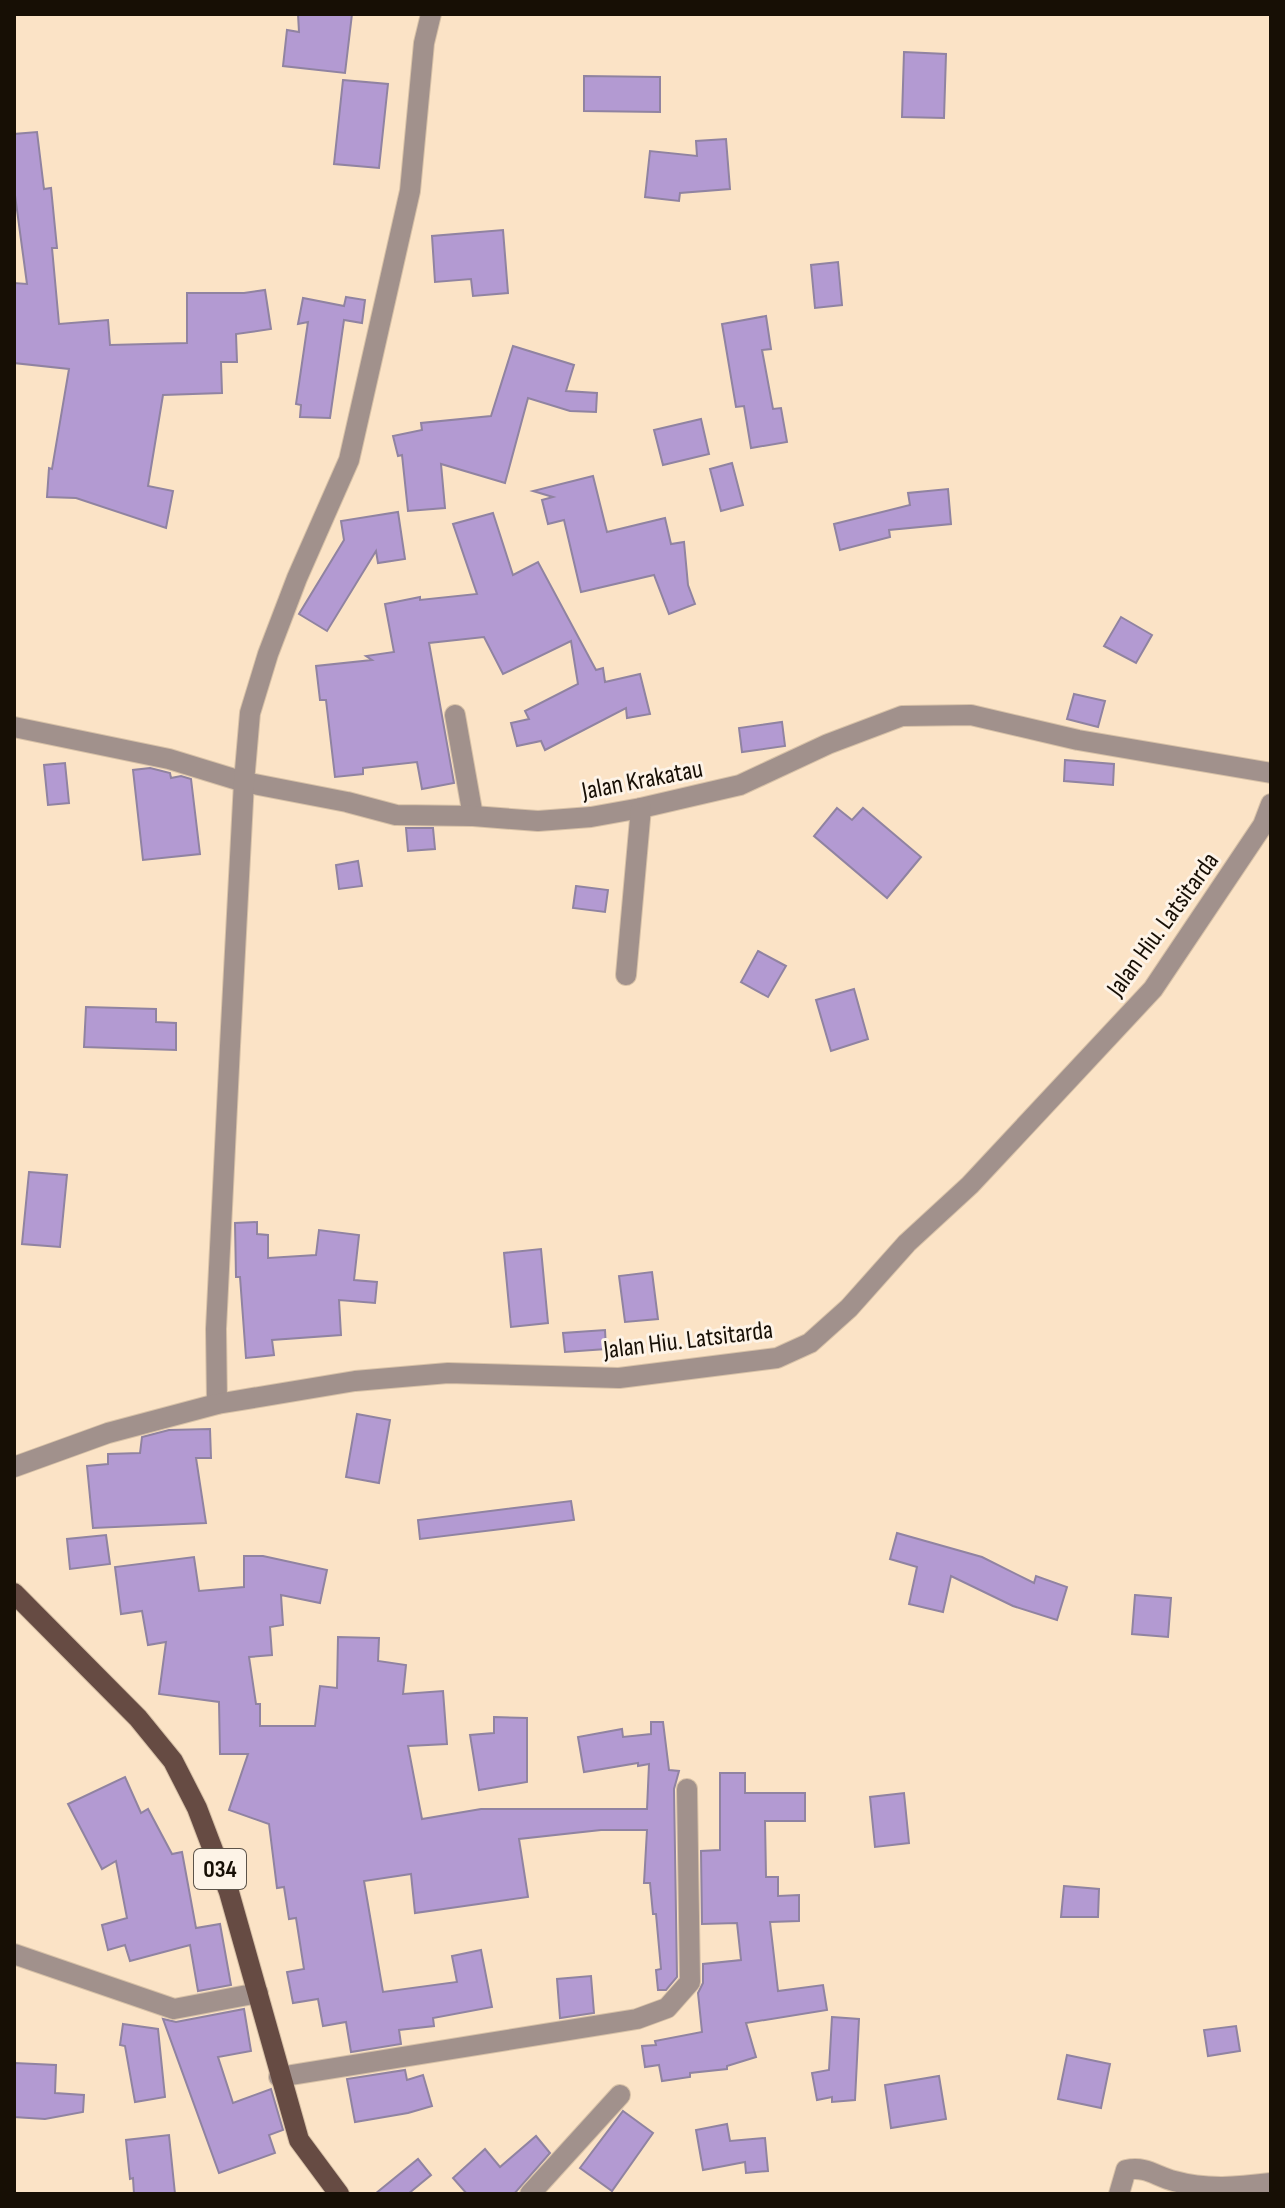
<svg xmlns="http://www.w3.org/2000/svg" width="1285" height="2208" font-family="'Sofia Sans Condensed',sans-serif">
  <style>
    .building { fill: #b39ad2; stroke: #9083a1; stroke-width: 2 }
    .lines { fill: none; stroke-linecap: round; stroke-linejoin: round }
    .street-casing { stroke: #d7c1a7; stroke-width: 22 }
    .primary-casing { stroke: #d7c1a7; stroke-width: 22 }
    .street { stroke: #a1918c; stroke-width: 20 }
    .primary { stroke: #664b43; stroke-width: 20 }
    .labels { text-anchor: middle; stroke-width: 6; stroke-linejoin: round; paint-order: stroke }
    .shield { fill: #fdf3e7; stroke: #5c5349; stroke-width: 2 }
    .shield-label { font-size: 24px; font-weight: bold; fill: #170f05 }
    .street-label { font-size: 26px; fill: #170f05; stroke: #fdf3e7 }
  </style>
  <rect width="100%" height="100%" fill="#fbe3c6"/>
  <g class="building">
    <path d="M298,14h54l-7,59 -62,-7 4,-36 12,2z"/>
    <path d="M904,52l42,2 -2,64 -42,-1z"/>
    <path d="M584,76l76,1v35l-76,-1z"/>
    <path d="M343,80l45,4 -9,84 -45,-4z"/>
    <path d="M37,132l7,57 7,-1 6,60h-5l7,76 49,-4 2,25 77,-2v-50h57l21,-3 6,39 -35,5 1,28h-16l1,31 -59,2 -15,91 25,5 -7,37 -90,-30 -29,-1 2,-29 3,1 17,-100 -55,-6v-80l13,1 -13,-96v-54z"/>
    <path d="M726,139l4,50 -50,4 -1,8 -34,-4 5,-46 47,5 -1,-15z"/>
    <path d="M503,230l5,63 -35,3 -2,-17 -36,3 -3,-46z"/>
    <path d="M838,262l4,43 -27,3 -4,-43z"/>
    <path d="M346,297l19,3 -3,23 -18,-3 -14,98 -30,-1 1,-12 -5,-1 12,-82 -10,2 5,-26 41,8z"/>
    <path d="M766,316l5,33 -9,1 11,59 8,-1 6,34 -36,6 -7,-42 -8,1 -14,-83z"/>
    <path d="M513,346l61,19 -8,26 31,2 -1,19 -26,-1 -42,-13 -23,85 -64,-19 4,44 -37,3 -6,-56 -4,1 -5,-20 29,-6 -1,-7 70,-7z"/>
    <path d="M701,419l8,35 -46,11 -9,-35z"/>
    <path d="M732,463l11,42 -22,6 -11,-42z"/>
    <path d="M593,476l14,56 58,-14 6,26 13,-2 4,43 7,19 -26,10 -15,-39 -73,17 -17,-72 -16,4 -6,-24 11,-3 -20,-6z"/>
    <path d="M948,489l3,35 -62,6 1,7 -50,13 -6,-26 76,-19 -2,-12z"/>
    <path d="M398,512l7,47 -27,4 -2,-12 -49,80 -28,-17 45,-74 -3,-19z"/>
    <path d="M493,513l20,62 25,-13 58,108 7,-2 2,14 35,-8 10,40 -23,4 -1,-10 -81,42 -4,-9 -24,5 -6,-23 18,-4 -4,-8 53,-27 -7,-43 -68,33 -19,-37 -55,6 25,140 -32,6 -5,-27 -54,6v6l-28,3 -9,-77h-6l-4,-34 56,-6 -6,-4 28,-4 -9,-48 35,-7v3l57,-6 -24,-70z"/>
    <path d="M1121,617l31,18 -16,28 -32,-17z"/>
    <path d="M1074,694l31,7 -7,26 -31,-8z"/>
    <path d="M782,722l3,24 -43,6 -3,-24z"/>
    <path d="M1065,760l49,4 -1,21 -49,-4z"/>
    <path d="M65,763l4,40 -21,2 -4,-40z"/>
    <path d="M150,768l20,5 1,5 10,-2 10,3 9,75 -57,6 -10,-90z"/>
    <path d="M837,808l15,12 11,-12 58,49 -34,41 -73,-62z"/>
    <path d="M406,828h27l2,21 -27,2z"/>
    <path d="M358,861l4,25 -23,3 -3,-24z"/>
    <path d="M576,886l32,4 -3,22 -32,-4z"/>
    <path d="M758,951l28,15 -18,31 -27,-15z"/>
    <path d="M854,989l14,50 -37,12 -15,-51z"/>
    <path d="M86,1007l70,2v13l20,1v27l-92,-3z"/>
    <path d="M29,1172l38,3 -7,72 -38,-3z"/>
    <path d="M257,1222v12l11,1v23l48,-3 3,-25 40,5 -5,45 23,2 -2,21 -36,-3 2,35 -69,5 2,15 -28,3 -6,-81h-4l-1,-54z"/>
    <path d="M541,1249l7,74 -37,4 -7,-74z"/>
    <path d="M652,1272l6,47 -33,3 -6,-46z"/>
    <path d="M605,1330l1,19 -41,3 -2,-19z"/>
    <path d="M357,1414l33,6 -11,63 -33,-6z"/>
    <path d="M210,1429l1,29h-15l10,65 -113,5 -6,-62 21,-2v-10l32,-1 2,-16 27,-7z"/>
    <path d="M571,1501l3,19 -154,19 -2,-19z"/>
    <path d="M897,1533l85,24 52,26 2,-7 31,11 -10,33 -44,-14 -62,-30 -8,36 -34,-8 8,-37 -27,-8z"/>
    <path d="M106,1535l4,29 -40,5 -3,-30z"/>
    <path d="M244,1556h19l64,14 -7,33 -39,-8 2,30 -13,2 2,28 -23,2 7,47h4v22h55l5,-40 17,2 1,-51 41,1 -1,23 28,4 -3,29 40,-3 4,53 -39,2 14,73 59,-10h166l2,-45 -11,2v-3l-54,9 -6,-35 44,-8 1,8 28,-3v-12h12l6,48 10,1 -5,18 3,188 -11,13h-8l-2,-20 5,-1 -5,-55h-3l-3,-31h-6l3,-53h-46l-82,9 9,58 -113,16 -4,-39 -47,7 19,111 74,-10 -5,-26 29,-6 11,57 -59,11 1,8 -35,4 2,14 -50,8 -5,-30 -23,4 -5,-27 -25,4 -6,-31 17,-3 -8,-51 -7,1 -5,-32 -7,1 -8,-64 -40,-14 19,-56h-28l-1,-52 -60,-8 7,-52 -18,3 -6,-34 -21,3 -6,-47 79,-10 5,34 45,-4z"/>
    <path d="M1135,1595l36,3 -3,39 -36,-3z"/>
    <path d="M494,1717l33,1v64l-48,8 -9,-55 24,-2z"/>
    <path d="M720,1773h25v20h60v28h-40l1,56h12v19l21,-1v26l-29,1 8,69 45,-6 4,25 -81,13 10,34 -29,9v3l-37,4v4l-28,4 -3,-16 -14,2 -3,-21 14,-1 -1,-4 47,-9 -4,-39 5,-10v-19l38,-4 -4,-37 -35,1 -1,-73 19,-1z"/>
    <path d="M125,1777l16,36 7,-4 24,45 10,-2 14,76 24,-4 11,61 -33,6 -8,-46 -60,16 -5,-16 -17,5 -6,-25 25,-7 -11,-57 -14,8 -34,-65z"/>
    <path d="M904,1793l5,50 -34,4 -5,-50z"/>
    <path d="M1064,1886l35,3 -1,28h-37z"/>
    <path d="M591,1976l3,37 -34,5 -3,-39z"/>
    <path d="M244,2009l7,42 -33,6 15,46 38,-14 12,41 -14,5 6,18 -56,20 -56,-154 13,3z"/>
    <path d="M832,2017l27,2 -4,81 -23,2v-5l-15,3 -5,-27 17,-3z"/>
    <path d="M123,2024l35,5 7,68 -30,5 -10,-56 -5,-1z"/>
    <path d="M1236,2026l4,25 -32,5 -4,-26z"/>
    <path d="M1067,2055l43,9 -9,44 -43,-9z"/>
    <path d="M14,2063l42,2 -1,28 29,2 -1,17 -38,7 -31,-2z"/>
    <path d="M405,2070l2,10 16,-5 9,31 -24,7 -53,9 -8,-43z"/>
    <path d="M939,2076l7,43 -55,9 -6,-43z"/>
    <path d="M623,2111l30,22 -41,58 -32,-23z"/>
    <path d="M727,2124l3,17 35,-3 3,33 -22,2 -1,-11 -42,8 -7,-40z"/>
    <path d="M169,2135l6,59h-41l-1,-16 -3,1 -4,-39z"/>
    <path d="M536,2136l14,17 -36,41h-47l-14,-16 32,-29 15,18z"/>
    <path d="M418,2159l13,16 -23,19h-33z"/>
  </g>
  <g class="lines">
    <defs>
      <g id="street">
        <path d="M455,715l18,101"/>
        <path d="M14,727l155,32 75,23 103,20 49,13 77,1 65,5 53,-4 50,-9 99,-23 88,-41 74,-28 69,-1 107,25 193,33"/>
        <path d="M626,975l15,-167"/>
        <path d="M217,1404l-1,-75 14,-283 14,-264 6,-69 18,-59 29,-76 52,-118 61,-269 14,-148 7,-29"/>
        <path d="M14,1467l94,-34 109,-29 138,-23 93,-8 171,5 158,-20 33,-15 39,-35 58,-65 63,-58 183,-196 110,-164 8,-21"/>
        <path d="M14,1954l160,55 84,-16"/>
        <path d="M279,2077l358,-58 30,-11 23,-26 -3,-193"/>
        <path d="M530,2194l90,-99"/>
        <path d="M1119,2194l7,-24c21,-4 29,6 48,11 32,9 65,6 97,2"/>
      </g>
      <path id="primary" d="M14,1593l124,125 35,43 24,47 32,84 70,248 40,54"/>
    </defs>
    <use href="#street" class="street-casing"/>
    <use href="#primary" class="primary-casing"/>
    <use href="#street" class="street"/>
    <use href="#primary" class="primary"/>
  </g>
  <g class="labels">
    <rect class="shield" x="194" y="1849" width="52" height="40" rx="6"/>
    <g class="shield-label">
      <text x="220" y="1877">034</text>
    </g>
    <g class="street-label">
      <text transform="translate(642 779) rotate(-11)" y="9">Jalan Krakatau</text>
      <text transform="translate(1162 924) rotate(-54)" y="9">Jalan Hiu. Latsitarda</text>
      <text transform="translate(688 1339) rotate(-7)" y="9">Jalan Hiu. Latsitarda</text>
    </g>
  </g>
  <rect width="1285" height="2208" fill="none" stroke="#170f05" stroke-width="32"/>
</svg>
